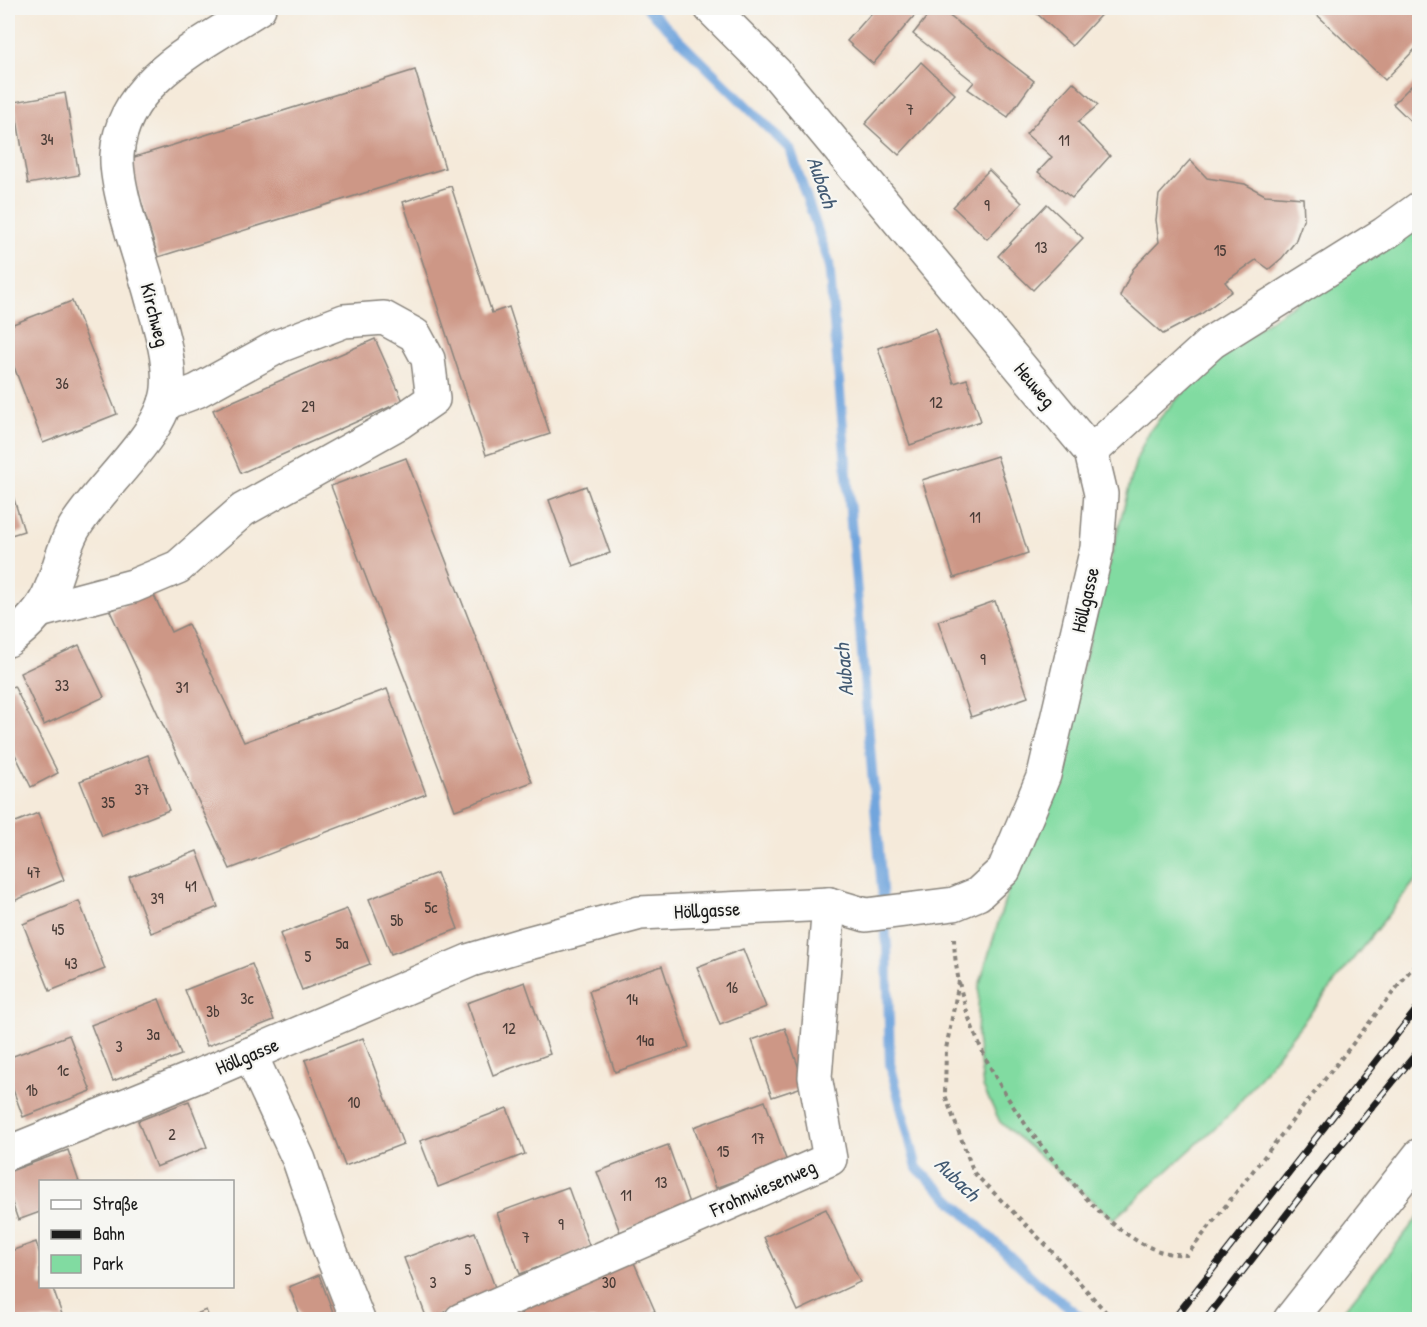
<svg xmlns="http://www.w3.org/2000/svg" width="1427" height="1327" font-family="'Patrick Hand',sans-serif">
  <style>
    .green { fill: #81dba1; stroke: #4e7c5e; stroke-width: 1.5 }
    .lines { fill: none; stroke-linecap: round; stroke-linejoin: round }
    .stream { stroke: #71a5dd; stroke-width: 10 }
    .building { fill: #cd9786 }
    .minor-casing { stroke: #88837b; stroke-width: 36 }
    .path { stroke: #88837b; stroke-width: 4; stroke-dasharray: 4.5 4.5; stroke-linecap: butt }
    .minor { stroke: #fff; stroke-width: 33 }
    .rail-casing { stroke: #1c1c1c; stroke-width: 7 }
    .rail { stroke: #f6f6f2; stroke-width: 4.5; stroke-dasharray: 14; stroke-linecap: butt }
    .labels { text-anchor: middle; stroke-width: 4.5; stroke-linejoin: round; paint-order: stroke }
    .number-label { font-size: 16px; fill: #483b36 }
    .street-label { font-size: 20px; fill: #1c1c1c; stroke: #f6f6f2 }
    .water-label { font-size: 21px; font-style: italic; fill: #425a73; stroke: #f6f6f2 }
  </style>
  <rect width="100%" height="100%" fill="#f6f6f2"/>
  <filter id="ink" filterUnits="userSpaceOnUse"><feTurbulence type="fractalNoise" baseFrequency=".0167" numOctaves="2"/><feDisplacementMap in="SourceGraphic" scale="12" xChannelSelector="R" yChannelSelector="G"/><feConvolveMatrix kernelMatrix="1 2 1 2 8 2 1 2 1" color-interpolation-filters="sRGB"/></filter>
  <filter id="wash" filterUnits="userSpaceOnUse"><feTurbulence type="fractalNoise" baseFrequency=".008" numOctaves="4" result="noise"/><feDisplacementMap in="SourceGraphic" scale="24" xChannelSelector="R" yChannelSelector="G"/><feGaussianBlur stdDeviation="1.35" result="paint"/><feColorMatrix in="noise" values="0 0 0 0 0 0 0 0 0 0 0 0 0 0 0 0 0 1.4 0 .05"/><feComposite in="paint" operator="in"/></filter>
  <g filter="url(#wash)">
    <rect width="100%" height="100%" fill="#f5eada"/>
    <g class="green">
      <path d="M1419,226v650l-188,237 -117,106 -114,-97 -17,-35 -6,-50 2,-51 33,-109 41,-96 83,-321c5,-10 9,-23 16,-32 70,-89 173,-143 267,-202z"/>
      <path d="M1419,1216v103h-82z"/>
    </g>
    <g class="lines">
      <path class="stream" d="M647,8l143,141 39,114 58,685 3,116 27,104 121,115 46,37"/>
    </g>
    <g id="blocks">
      <g class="building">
        <path d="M876,8h45l-48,56 -26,-23z"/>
        <path d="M934,8h5l95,73 -26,36 -40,-28 6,-7 -61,-48z"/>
        <path d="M1031,8h76l-35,38z"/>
        <path d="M1310,8h110v36l-35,36z"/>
        <path d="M921,62l34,32 -56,61 -34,-31z"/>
        <path d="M415,70l30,98 -287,89 -30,-98z"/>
        <path d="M1420,77v53l-27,-26z"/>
        <path d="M1073,82l25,23 -20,17 32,34 -38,42 -34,-26 14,-15 -26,-23z"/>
        <path d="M65,93l14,82 -51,9 -14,-82z"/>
        <path d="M1190,160l17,18 38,6 20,11 38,3 1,20 -9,24 -13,16 -13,11 -13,-9 -31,22 7,9 -31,23 -38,20 -43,-38 13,-27 26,-27 -3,-22 3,-25z"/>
        <path d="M989,170l33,33 -35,36 -34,-32z"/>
        <path d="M451,186l41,127 17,-6 41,127 -64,21 -83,-253z"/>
        <path d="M1047,204l36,34 -50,52 -35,-34z"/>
        <path d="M72,301l45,113 -74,29 -35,-92v-25z"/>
        <path d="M935,329l19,54 13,-4 14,42 -71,24 -32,-97z"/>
        <path d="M375,339l28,62 -162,72 -28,-63z"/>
        <path d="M997,456l31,97 -74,25 -32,-98z"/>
        <path d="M406,458l126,324 -77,28 -124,-324z"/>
        <path d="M586,486l24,67 -37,13 -24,-66z"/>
        <path d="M12,493l12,38 -16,5v-42z"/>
        <path d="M152,591l19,41 17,-8 56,118 143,-53 39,105 -196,75 -120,-258z"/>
        <path d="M995,601l33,96 -57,20 -33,-96z"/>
        <path d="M79,645l25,52 -60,28 -24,-52z"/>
        <path d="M14,686l44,87 -27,14 -23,-47v-51z"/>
        <path d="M148,755l21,55 -67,26 -22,-55z"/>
        <path d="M38,813l26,67 -55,23 -1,-78z"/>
        <path d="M197,851l21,56 -67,26 -22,-56z"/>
        <path d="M437,873l21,56 -67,25 -22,-55z"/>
        <path d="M79,901l26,68 -55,22 -27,-67z"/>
        <path d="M347,909l23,55 -68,26 -22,-56z"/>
        <path d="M743,949l23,58 -46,18 -23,-58z"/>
        <path d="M252,964l22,56 -67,26 -22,-56z"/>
        <path d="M662,966l27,81 -74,25 -26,-81z"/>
        <path d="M525,982l25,72 -57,21 -26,-72z"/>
        <path d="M159,999l22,56 -68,26 -22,-56z"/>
        <path d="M785,1028l20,58 -33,11 -20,-57z"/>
        <path d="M69,1035l22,56 -68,26 -15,-41v-18z"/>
        <path d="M363,1038l40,106 -58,22 -40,-106z"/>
        <path d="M189,1101l18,46 -51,20 -18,-46z"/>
        <path d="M765,1101l22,61 -71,26 -22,-61z"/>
        <path d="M507,1108l18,46 -87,33 -18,-46z"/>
        <path d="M668,1145l22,61 -70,26 -23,-60z"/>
        <path d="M68,1150l11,32h-39v30l-22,8 -10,-29v-19z"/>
        <path d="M568,1187l22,61 -70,26 -23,-61z"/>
        <path d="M826,1209l34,73 -62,29 -34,-74z"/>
        <path d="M475,1232l22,61 -70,26 -23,-61z"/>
        <path d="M36,1242l4,12v32h12l12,34h-56v-68z"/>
        <path d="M632,1258l23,53 -20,9h-111l-6,-14z"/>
        <path d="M319,1275l17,45h-34l-13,-33z"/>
        <path d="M206,1310l4,10h-26v-1z"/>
      </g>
    </g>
  </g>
  <g filter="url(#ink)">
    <use href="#blocks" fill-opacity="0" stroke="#88837b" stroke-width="1.5"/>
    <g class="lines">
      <defs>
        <g id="minor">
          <path d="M711,8l65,65 315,379 121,-110 172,-108 36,-26"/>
          <path d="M39,611l94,-25 45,-19 65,-57 157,-88 33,-23 -5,-40 -13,-24 -31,-17 -40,3 -65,25 -82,45 -32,12"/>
          <path d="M8,640c18,-13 35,-30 43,-51 8,-19 12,-41 22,-59 24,-42 91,-95 95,-141 3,-32 -10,-68 -18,-98 -10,-35 -35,-103 -33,-136 5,-76 87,-111 142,-147"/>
          <path d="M250,1054l49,106 31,90 28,70"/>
          <path d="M8,1153l212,-86 251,-107 50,-15 119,-32 189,-9 37,11 88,-11 24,-10 26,-24 40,-95 53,-227 4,-54 -10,-42"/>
          <path d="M461,1320l369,-161 -15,-82 14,-173"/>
          <path d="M1290,1320l130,-165"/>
        </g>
      </defs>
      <use href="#minor" class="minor-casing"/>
      <g class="path">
        <path d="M954,938c2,91 58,177 117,243 23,27 53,58 88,70 9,3 19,3 28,4l233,-297"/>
        <path d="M959,981l-13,68 -1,46 29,78 72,72 67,75"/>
      </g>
      <use href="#minor" class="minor"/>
      <defs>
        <g id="rail">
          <path d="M1173,1320l247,-315"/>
          <path d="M1205,1320l122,-158 93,-113"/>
        </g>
      </defs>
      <use href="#rail" class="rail-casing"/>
      <use href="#rail" class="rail"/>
    </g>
  </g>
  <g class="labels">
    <g class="number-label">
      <text x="910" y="115">7</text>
      <text x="47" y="145">34</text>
      <text x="1064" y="146">11</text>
      <text x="987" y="211">9</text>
      <text x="1041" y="253">13</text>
      <text x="1220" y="256">15</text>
      <text x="62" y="389">36</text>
      <text x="936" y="408">12</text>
      <text x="308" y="412">29</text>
      <text x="975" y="523">11</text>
      <text x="983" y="665">9</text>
      <text x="62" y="691">33</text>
      <text x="182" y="693">31</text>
      <text x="142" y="795">37</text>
      <text x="108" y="808">35</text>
      <text x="34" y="878">47</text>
      <text x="191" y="892">41</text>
      <text x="157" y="904">39</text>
      <text x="431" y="913">5c</text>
      <text x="397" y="926">5b</text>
      <text x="58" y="935">45</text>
      <text x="342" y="949">5a</text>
      <text x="308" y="962">5</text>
      <text x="71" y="969">43</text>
      <text x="732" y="993">16</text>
      <text x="247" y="1004">3c</text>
      <text x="632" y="1005">14</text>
      <text x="213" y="1017">3b</text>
      <text x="509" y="1034">12</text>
      <text x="153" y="1040">3a</text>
      <text x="645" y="1046">14a</text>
      <text x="119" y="1052">3</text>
      <text x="63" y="1076">1c</text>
      <text x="32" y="1096">1b</text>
      <text x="354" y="1108">10</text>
      <text x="172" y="1140">2</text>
      <text x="758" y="1144">17</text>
      <text x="723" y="1157">15</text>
      <text x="661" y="1188">13</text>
      <text x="626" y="1201">11</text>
      <text x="561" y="1230">9</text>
      <text x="526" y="1243">7</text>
      <text x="468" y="1275">5</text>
      <text x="433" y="1288">3</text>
      <text x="609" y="1288">30</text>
    </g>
    <g class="street-label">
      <text transform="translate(155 315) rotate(76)" y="7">Kirchweg</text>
      <text transform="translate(1035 385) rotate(50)" y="7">Heuweg</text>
      <text transform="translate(1085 600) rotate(-77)" y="7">Höllgasse</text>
      <text transform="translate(707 910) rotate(-3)" y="7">Höllgasse</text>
      <text transform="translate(247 1056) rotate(-23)" y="7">Höllgasse</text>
      <text transform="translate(763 1188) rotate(-24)" y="7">Frohnwiesenweg</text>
    </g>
    <g class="water-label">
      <text transform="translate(822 182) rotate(71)" y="7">Aubach</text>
      <text transform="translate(844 670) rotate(-95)" y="7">Aubach</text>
      <text transform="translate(957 1179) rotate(44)" y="7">Aubach</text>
    </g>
  </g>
  <rect width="1427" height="1327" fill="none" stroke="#f6f6f2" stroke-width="30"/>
  <rect x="39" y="1180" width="195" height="108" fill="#f6f6f2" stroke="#9f9f9c" stroke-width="1.5"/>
  <rect x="51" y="1200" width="30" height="9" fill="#ffffff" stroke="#9f9f9c" stroke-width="1.5"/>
  <text x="93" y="1210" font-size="18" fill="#1c1c1c">Straße</text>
  <rect x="51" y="1230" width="30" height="9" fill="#1c1c1c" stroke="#9f9f9c" stroke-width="1.5"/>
  <text x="93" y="1240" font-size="18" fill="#1c1c1c">Bahn</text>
  <rect x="51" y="1255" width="30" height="18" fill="#81dba1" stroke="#9f9f9c" stroke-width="1.5"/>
  <text x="93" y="1270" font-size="18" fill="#1c1c1c">Park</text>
</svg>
